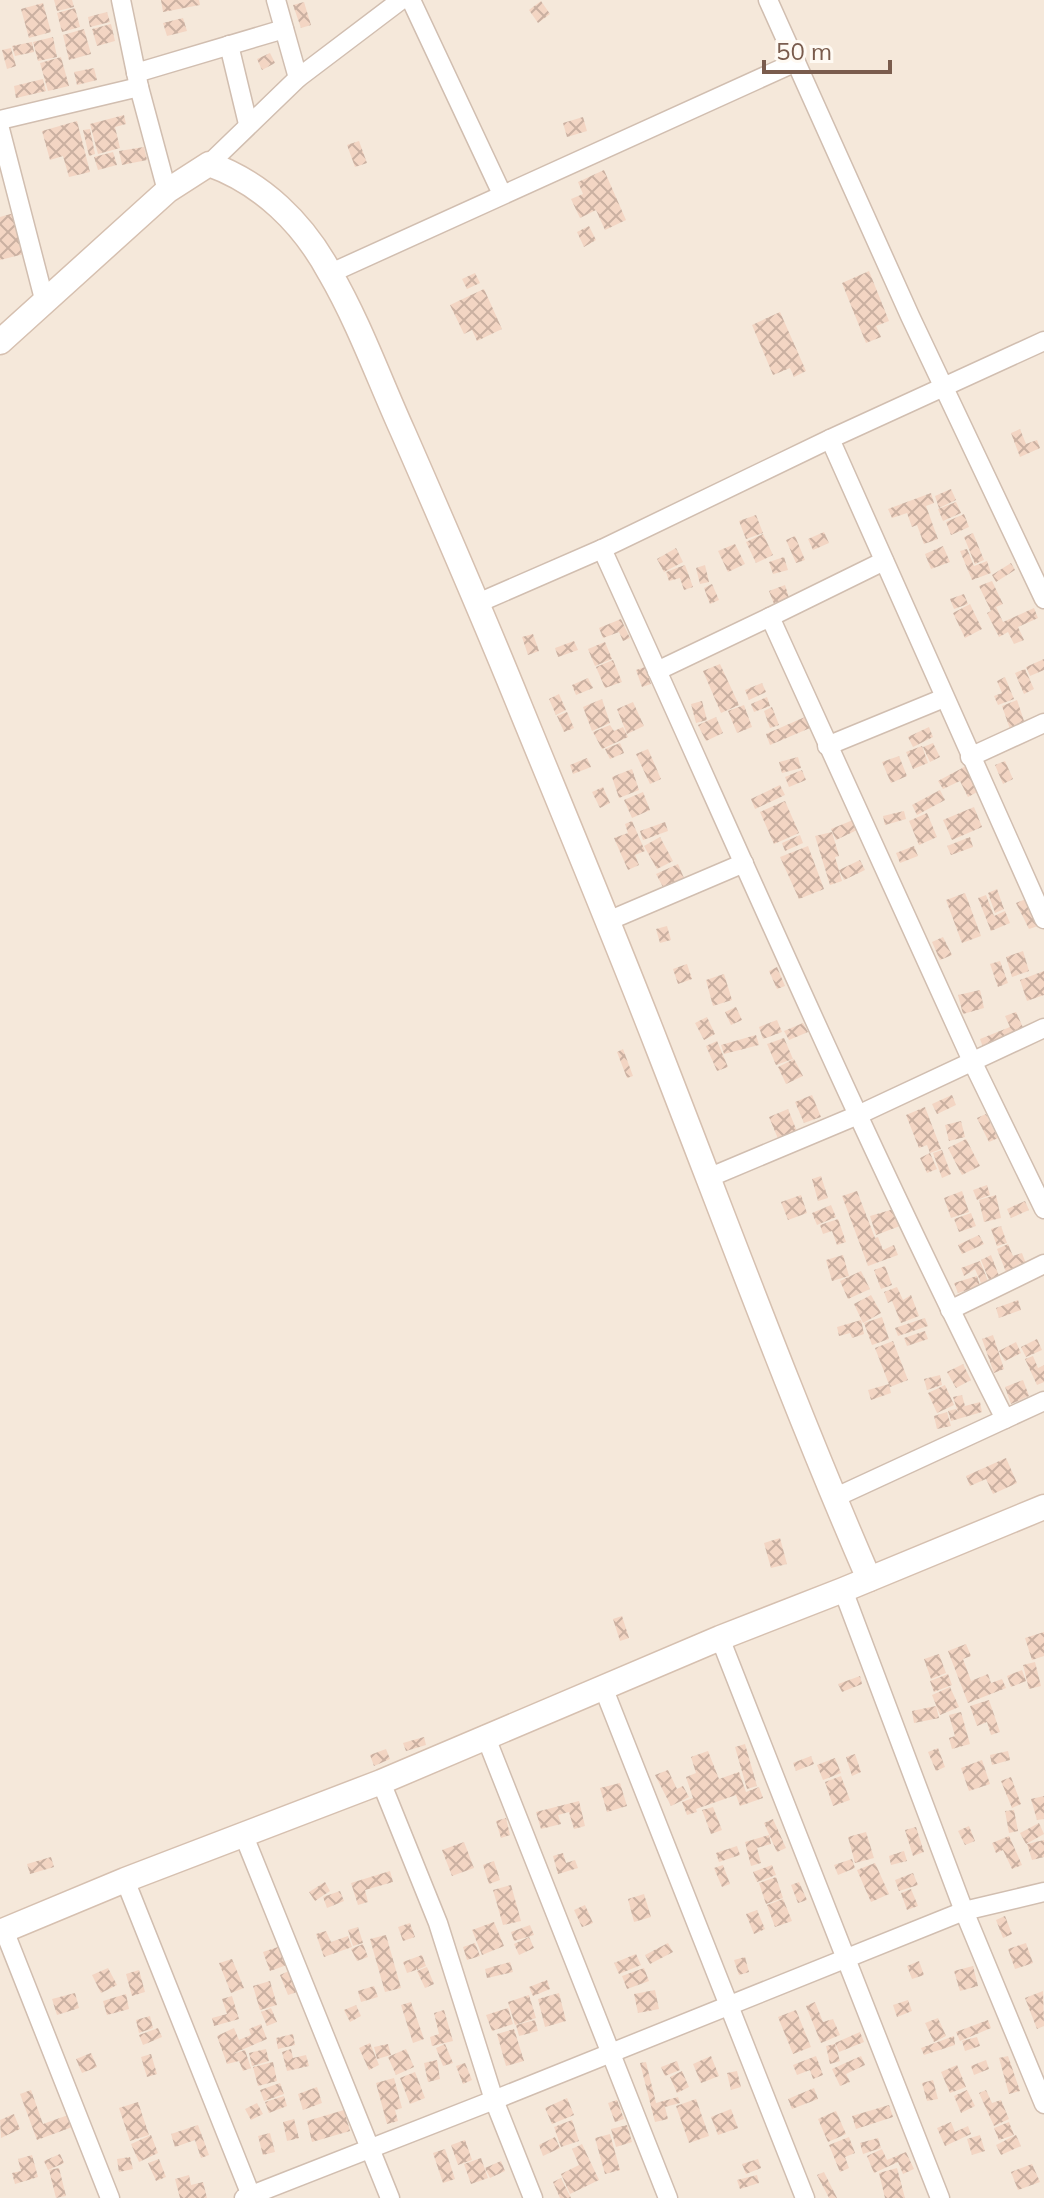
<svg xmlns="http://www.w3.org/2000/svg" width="1044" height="2198" font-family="Mulish,sans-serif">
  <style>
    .residential { fill: #f5e8da }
    .building { fill: url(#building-cross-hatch) }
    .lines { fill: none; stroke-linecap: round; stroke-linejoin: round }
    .minor-casing { stroke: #d1beb0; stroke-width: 21 }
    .secondary-casing { stroke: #d6c0b0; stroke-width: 27 }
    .minor { stroke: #fff; stroke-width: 18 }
    .secondary { stroke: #fff; stroke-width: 24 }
  </style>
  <defs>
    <pattern id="building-cross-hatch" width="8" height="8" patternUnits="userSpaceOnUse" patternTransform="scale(2)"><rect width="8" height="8" fill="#f3d5c3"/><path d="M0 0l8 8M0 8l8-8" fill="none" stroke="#cab0a1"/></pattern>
  </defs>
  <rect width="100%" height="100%" fill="#fdf6ec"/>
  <rect class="residential" x="0" y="0" width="1044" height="2198"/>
  <g class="building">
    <path d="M54,0h18l2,7 -17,4z"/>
    <path d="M161,0h38l1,5 -37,7z"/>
    <path d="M541,1l9,13 -12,9 -9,-13z"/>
    <path d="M304,2l7,23 -10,3 -8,-23z"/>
    <path d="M43,3l8,29 -22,6 -8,-29z"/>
    <path d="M75,8l5,19 -18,5 -5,-19z"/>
    <path d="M107,12l3,10 -20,5 -2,-10z"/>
    <path d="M183,18l4,13 -20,5 -4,-13z"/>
    <path d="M111,24l4,17 -18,5 -5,-17z"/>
    <path d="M84,29l7,25 -22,6 -6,-25z"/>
    <path d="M53,37l4,20 -19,4 -5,-19z"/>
    <path d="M32,42l2,10 -19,4 -3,-10z"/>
    <path d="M11,48l5,18 -9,3 -5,-19z"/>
    <path d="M270,53l5,10 -13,7 -5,-11z"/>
    <path d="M61,57l8,29 -21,5 -8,-28z"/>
    <path d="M94,68l3,12 -20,5 -3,-13z"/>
    <path d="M43,79l3,12 -30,7 -2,-12z"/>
    <path d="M124,115l2,9 -11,3 5,21 -22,6 -8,-30z"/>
    <path d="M583,117l4,14 -20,6 -4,-14z"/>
    <path d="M77,121l13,51 -21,5 -6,-21 -13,4 -8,-29z"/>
    <path d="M90,129l5,25 -6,2 -6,-26z"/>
    <path d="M359,141l8,22 -12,4 -8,-22z"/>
    <path d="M144,147l3,13 -25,5 -3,-14z"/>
    <path d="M113,152l4,13 -19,5 -4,-13z"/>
    <path d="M604,170l22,50 -21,10 -9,-20 -16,8 -9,-19 12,-5 -5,-12z"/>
    <path d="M14,213l10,41 -24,6v-43z"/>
    <path d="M589,226l7,14 -12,7 -7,-15z"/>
    <path d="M869,271l20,50 -13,5 5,11 -15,6 -24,-60z"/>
    <path d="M475,273l5,10 -13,6 -5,-10z"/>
    <path d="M484,289l18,40 -25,12 -5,-11 -8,4 -14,-29z"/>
    <path d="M780,312l26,59 -12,6 -4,-9 -17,7 -21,-50z"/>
    <path d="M1020,429l6,15 11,-4 3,8 -20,9 -9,-24z"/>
    <path d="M951,489l5,11 -17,8 -4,-12z"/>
    <path d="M931,493l3,10 -8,3 12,33 -14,5 -7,-19 -5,2 -5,-14 -15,5 -4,-9z"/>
    <path d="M956,502l5,11 -18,8 -5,-12z"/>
    <path d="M964,514l5,13 -18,8 -5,-13z"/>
    <path d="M756,515l7,18 -17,6 -7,-18z"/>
    <path d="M824,532l5,11 -16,7 -5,-11z"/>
    <path d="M973,533l11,27 -9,4 -11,-27z"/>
    <path d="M763,534l10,21 -17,8 -10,-21z"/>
    <path d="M795,536l10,24 -9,3 -10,-23z"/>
    <path d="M735,544l10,20 -17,8 -10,-21z"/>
    <path d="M943,546l7,16 -19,7 -6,-15z"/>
    <path d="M676,548l7,14 -19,10 -7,-13z"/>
    <path d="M967,549l7,17 13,-5 4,12 -19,7 -12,-29z"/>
    <path d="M784,557l4,13 -15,4 -4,-12z"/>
    <path d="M1011,563l4,7 -19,12 -4,-7z"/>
    <path d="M685,565l8,22 -9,3 -4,-12 -11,3 -3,-9z"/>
    <path d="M705,565l4,17 -9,2 -4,-16z"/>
    <path d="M992,581l11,23 -7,3 7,15 31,-14 4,10 -20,9 6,13 -10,4 -6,-12 -9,5 -12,-24 4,-2 -12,-25z"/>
    <path d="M712,584l7,16 -9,4 -6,-16z"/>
    <path d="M785,585l4,13 -15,6 -5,-13z"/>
    <path d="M964,594l4,10 -14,5 -4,-10z"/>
    <path d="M970,604l12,25 -17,9 -12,-25z"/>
    <path d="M621,619l9,19 -7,3 -4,-9 -16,6 -4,-10z"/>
    <path d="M533,634l6,17 -11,4 -6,-18z"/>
    <path d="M574,641l4,9 -20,7 -3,-9z"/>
    <path d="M605,642l7,17 -17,7 -7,-17z"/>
    <path d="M1044,659v11l-14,6 -4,-9z"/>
    <path d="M613,660l9,22 -17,6 -9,-21z"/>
    <path d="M720,664l19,41 -18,8 -18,-42z"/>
    <path d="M645,667l6,17 -9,3 -6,-17z"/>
    <path d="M1025,669l9,20 -10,5 -9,-21z"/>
    <path d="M1005,677l9,22 -16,6 -4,-9 8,-3 -5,-12z"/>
    <path d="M588,678l5,10 -17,7 -4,-10z"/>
    <path d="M762,683l4,9 -17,8 -4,-10z"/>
    <path d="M559,694l7,16 -10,5 -7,-16z"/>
    <path d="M767,697l3,9 -16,6 -3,-8z"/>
    <path d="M602,699l8,24 -18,8 -9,-24z"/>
    <path d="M1017,700l8,24 -15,5 -8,-23z"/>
    <path d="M702,701l5,19 -11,3 -5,-19z"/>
    <path d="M633,702l11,24 -17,8 -10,-25z"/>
    <path d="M744,705l8,22 -15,6 -9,-22z"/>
    <path d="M772,707l7,18 -9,3 -6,-17z"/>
    <path d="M567,712l7,16 -10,4 -7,-16z"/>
    <path d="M716,717l7,16 -17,8 -8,-16z"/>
    <path d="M805,717l5,11 -40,17 -4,-11z"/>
    <path d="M610,725l4,6 9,-4 5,10 -26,12 -9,-17z"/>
    <path d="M929,727l4,10 -20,10 -5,-10z"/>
    <path d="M620,743l4,10 -14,6 -5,-10z"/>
    <path d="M933,743l7,14 -10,5 -7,-15z"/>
    <path d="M922,746l6,17 -15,6 -7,-17z"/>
    <path d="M648,749l13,30 -11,5 -14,-30z"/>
    <path d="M899,756l8,20 -16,7 -9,-21z"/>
    <path d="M798,757l3,11 -19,5 -3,-11z"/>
    <path d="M587,758l4,9 -18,7 -3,-9z"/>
    <path d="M1005,761l8,18 -10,5 -8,-19z"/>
    <path d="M966,766l13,25 -11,6 -8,-16 -17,8 -5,-8z"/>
    <path d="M632,769l7,21 -20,8 -7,-21z"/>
    <path d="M802,770l4,10 -17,7 -4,-10z"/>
    <path d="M780,785l5,10 -30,14 -4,-10z"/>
    <path d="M603,787l7,16 -10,5 -8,-16z"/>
    <path d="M940,790l5,10 -28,15 -5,-10z"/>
    <path d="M643,792l7,18 -18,8 -8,-18z"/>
    <path d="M785,801l14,32 -25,11 -14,-32z"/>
    <path d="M974,807l8,20 -30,13 -9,-20z"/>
    <path d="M904,811l2,8 -21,6 -2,-9z"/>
    <path d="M927,813l10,24 -18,8 -10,-24z"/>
    <path d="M853,820l4,10 -21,10 -5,-11z"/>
    <path d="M632,821l13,30 -10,4 4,10 -11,5 -14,-32 14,-5 -3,-9z"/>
    <path d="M665,822l3,9 -25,9 -3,-9z"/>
    <path d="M832,832l7,24 -4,1 7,24 -12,4 -15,-49z"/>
    <path d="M800,835l3,8 -18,8 -3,-8z"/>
    <path d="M660,837l13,24 -16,8 -13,-23z"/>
    <path d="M970,837l3,10 -22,8 -4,-9z"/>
    <path d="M808,846l16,43 -25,10 -19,-42z"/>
    <path d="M914,846l4,10 -18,7 -4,-10z"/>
    <path d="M860,860l5,10 -21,10 -5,-10z"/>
    <path d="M678,864l6,14 -21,9 -7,-13z"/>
    <path d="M997,889l7,20 -9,4 -7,-20z"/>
    <path d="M965,893l16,43 -19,7 -16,-43z"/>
    <path d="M986,895l8,21 11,-5 5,12 -19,8 -13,-33z"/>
    <path d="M1026,899l12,27 -9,3 -13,-26z"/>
    <path d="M667,926l4,14 -11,3 -4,-14z"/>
    <path d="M943,937l9,18 -12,5 -8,-18z"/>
    <path d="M1023,951l6,20 -17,6 -6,-20z"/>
    <path d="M1000,961l8,22 -10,4 -8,-23z"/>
    <path d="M687,964l5,15 -14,5 -5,-15z"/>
    <path d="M777,967l8,19 -8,3 -8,-18z"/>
    <path d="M1044,971v24l-17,6 -7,-21z"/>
    <path d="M724,974l8,26 -19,6 -7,-26z"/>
    <path d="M980,990l4,18 -21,6 -5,-19z"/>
    <path d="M736,1007l6,13 -11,5 -6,-13z"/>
    <path d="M1016,1012l9,20 -41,18 -4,-11 30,-12 -5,-11z"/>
    <path d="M707,1017l8,17 -11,6 -9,-17z"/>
    <path d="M777,1020l5,12 -19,7 -4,-12z"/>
    <path d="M803,1023l5,9 -19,8 -5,-9z"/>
    <path d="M756,1035l3,10 -35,9 -3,-9z"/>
    <path d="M784,1038l9,21 -17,6 -9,-21z"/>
    <path d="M717,1041l11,26 -11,4 -11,-25z"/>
    <path d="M623,1049l10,27 -6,2 -10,-26z"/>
    <path d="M794,1059l9,17 -17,8 -8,-17z"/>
    <path d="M812,1095l9,22 -17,6 -9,-21z"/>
    <path d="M952,1095l4,10 -19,9 -5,-10z"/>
    <path d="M925,1107l16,42 -11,4 -3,-8 -8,3 -13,-33z"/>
    <path d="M788,1109l10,25 -19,7 -10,-24z"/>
    <path d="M986,1114l12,24 -9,4 -12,-24z"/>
    <path d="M961,1121l4,16 -16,4 -4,-16z"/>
    <path d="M966,1139l14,27 -18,9 -14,-27z"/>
    <path d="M942,1150l9,24 -9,4 -9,-25z"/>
    <path d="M930,1153l7,16 -10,4 -7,-15z"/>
    <path d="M821,1176l7,22 -10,3 -6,-22z"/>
    <path d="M987,1185l3,10 -13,5 -4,-10z"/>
    <path d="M857,1191l18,47 3,-1 5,13 11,-5 4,10 -30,11 -26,-70z"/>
    <path d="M962,1191l7,21 -18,6 -7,-20z"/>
    <path d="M801,1195l6,18 -19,7 -7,-18z"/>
    <path d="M996,1195l5,23 -17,4 -5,-22z"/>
    <path d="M1025,1201l4,9 -18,8 -4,-9z"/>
    <path d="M831,1205l5,12 -19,8 -5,-12z"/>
    <path d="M894,1209l6,17 -24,9 -6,-19z"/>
    <path d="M971,1213l5,13 -17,6 -5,-13z"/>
    <path d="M838,1219l8,23 -9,3 -5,-14 -9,3 -3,-9z"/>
    <path d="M1001,1226l6,17 -10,3 -6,-17z"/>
    <path d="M979,1235l5,9 -22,10 -4,-9z"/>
    <path d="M1008,1244l5,12 9,-3 4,11 -20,8 -9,-23z"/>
    <path d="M843,1255l6,21 -17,5 -6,-21z"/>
    <path d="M991,1255l8,21 -10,4 -8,-20z"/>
    <path d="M980,1261l8,20 -7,2 -6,-14 -11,7 -3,-8z"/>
    <path d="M885,1266l7,19 -11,4 -7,-19z"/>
    <path d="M861,1271l9,18 -22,10 -8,-18z"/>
    <path d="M977,1276l3,10 -22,7 -4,-10z"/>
    <path d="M897,1287l6,13 8,-5 8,21 -18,7 -9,-22 -4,2 -4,-11z"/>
    <path d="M871,1295l10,18 -18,10 -9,-19z"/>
    <path d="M1018,1300l3,10 -22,8 -3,-10z"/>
    <path d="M882,1317l7,22 -17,6 -8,-22z"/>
    <path d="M925,1318l3,8 -30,10 -3,-8z"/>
    <path d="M861,1320l1,4 -3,1 3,-1 2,10 -12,4 -2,-5 -11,3 -2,-9z"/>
    <path d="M925,1331l3,8 -21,7 -3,-8z"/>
    <path d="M993,1335l11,34 -10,4 -12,-34z"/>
    <path d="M1037,1339l5,11 -16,7 -5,-10z"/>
    <path d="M893,1341l15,39 -18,7 -15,-39z"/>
    <path d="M1016,1342l5,11 -16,8 -6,-10z"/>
    <path d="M1033,1356l5,12 6,-3v17l-7,3 -12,-26z"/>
    <path d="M963,1364l8,16 -15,8 -9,-16z"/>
    <path d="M940,1375l2,10 -15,5 -3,-11z"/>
    <path d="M1023,1380l6,16 -18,8 -6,-17z"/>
    <path d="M889,1384l2,9 -20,7 -3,-10z"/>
    <path d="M945,1385l9,20 -17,8 -9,-20z"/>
    <path d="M962,1395l3,11 15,-4 2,10 -31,9 -3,-10 8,-2 2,3 -5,-15z"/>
    <path d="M947,1412l4,14 -14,3 -3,-13z"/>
    <path d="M1006,1458l11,25 -24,11 -7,-15 -16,7 -4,-10z"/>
    <path d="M780,1538l7,26 -16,4 -7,-25z"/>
    <path d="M622,1616l7,22 -9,3 -7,-22z"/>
    <path d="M1044,1632v24l-12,4 -7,-22z"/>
    <path d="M966,1644l5,12 -8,3 8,22 17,-7 3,9 11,-4 4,9 -38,15 -20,-52z"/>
    <path d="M939,1654l7,19 -15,6 -7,-20z"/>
    <path d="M1035,1662l6,24 -12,3 -6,-24z"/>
    <path d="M1022,1670l4,11 -15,6 -4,-11z"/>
    <path d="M948,1674l4,11 -18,7 -4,-11z"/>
    <path d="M860,1676l2,8 -20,8 -4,-8z"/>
    <path d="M950,1687l9,20 -19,8 -8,-20z"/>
    <path d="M989,1700l11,32 -9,3 -4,-13 -10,4 -7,-20z"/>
    <path d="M936,1706l3,12 -25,5 -2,-12z"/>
    <path d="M961,1712l9,32 -18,5 -3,-11 6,-2 -6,-21z"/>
    <path d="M424,1737l2,8 -20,6 -3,-8z"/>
    <path d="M745,1744l12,42 -10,3 -12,-42z"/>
    <path d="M938,1748l7,19 -9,4 -8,-19z"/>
    <path d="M386,1749l4,10 -16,7 -4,-11z"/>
    <path d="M708,1751l11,28 20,-7 7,20 13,-5 4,11 -23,8 -4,-11 -40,14 1,3 -10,3 -5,-13 11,-4 -7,-21 10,-4 -5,-16z"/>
    <path d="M1008,1751l2,9 -18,5 -2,-10z"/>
    <path d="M855,1754l6,18 -9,4 -6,-19z"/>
    <path d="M811,1756l3,8 -18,7 -3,-8z"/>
    <path d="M835,1758l6,15 -18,7 -6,-15z"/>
    <path d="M982,1760l8,24 -21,7 -8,-23z"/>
    <path d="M668,1770l9,19 6,-3 6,11 -18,9 -16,-31z"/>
    <path d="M841,1776l9,24 -17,6 -8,-24z"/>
    <path d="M1011,1777l10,27 -9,4 -11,-27z"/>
    <path d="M620,1783l7,23 -20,6 -7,-24z"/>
    <path d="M1044,1796v23l-7,1 -6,-21z"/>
    <path d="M579,1801l6,25 -11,3 -5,-17 -11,3 3,9 -20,5 -5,-17z"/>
    <path d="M713,1807l9,23 -11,4 -9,-24z"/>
    <path d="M1014,1810l4,21 -9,2 -4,-22z"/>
    <path d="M506,1818l4,17 -9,3 -5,-17z"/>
    <path d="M773,1819l13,29 -9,4 -13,-29z"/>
    <path d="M1039,1823l5,11 -18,10 -6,-11z"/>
    <path d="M969,1826l6,15 -10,4 -7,-14z"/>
    <path d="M916,1827l8,25 -11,4 -8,-26z"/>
    <path d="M866,1832l8,26 -19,5 -7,-26z"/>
    <path d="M769,1835l2,9 -14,4 4,15 -10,3 -6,-24z"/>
    <path d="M1009,1836l13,29 -10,4 -9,-19 -7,3 -4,-10z"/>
    <path d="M1044,1840v17l-12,3 -5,-16z"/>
    <path d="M464,1842l10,26 -22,8 -10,-26z"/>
    <path d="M737,1846l3,9 -21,7 -3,-9z"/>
    <path d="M904,1851l3,10 -16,4 -2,-9z"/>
    <path d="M563,1853l3,10 9,-3 3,8 -20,6 -5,-18z"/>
    <path d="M51,1857l3,10 -24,7 -3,-10z"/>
    <path d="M852,1859l3,9 -17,7 -4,-10z"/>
    <path d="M494,1861l6,19 -11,4 -6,-19z"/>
    <path d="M875,1863l14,31 -18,8 -14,-32z"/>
    <path d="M723,1865l7,19 -8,3 -8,-19z"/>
    <path d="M772,1865l4,10 -19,7 -4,-10z"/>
    <path d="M390,1871l3,11 -28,8 3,12 -10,3 -7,-22z"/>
    <path d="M913,1873l5,12 -19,6 -4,-11z"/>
    <path d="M776,1877l7,21 -17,6 -7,-21z"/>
    <path d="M325,1882l5,9 -15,10 -6,-9z"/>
    <path d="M799,1882l8,18 -9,3 -7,-18z"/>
    <path d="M511,1885l10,36 -18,4 -10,-35z"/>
    <path d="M911,1889l7,17 -11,4 -6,-17z"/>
    <path d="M340,1891l4,10 -17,7 -4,-11z"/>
    <path d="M644,1894l7,23 -17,5 -6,-23z"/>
    <path d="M783,1899l9,22 -17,6 -8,-22z"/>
    <path d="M585,1905l8,18 -11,4 -8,-17z"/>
    <path d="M757,1910l8,19 -11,5 -8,-20z"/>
    <path d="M1005,1916l7,18 -9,4 -7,-18z"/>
    <path d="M494,1922l10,24 -22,9 -10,-25z"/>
    <path d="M410,1923l5,14 -12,4 -5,-14z"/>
    <path d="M530,1925l4,10 -20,6 -3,-9z"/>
    <path d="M358,1927l5,16 -10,3 -5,-16z"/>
    <path d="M326,1931l5,11 17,-6 4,11 -28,10 -8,-23z"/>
    <path d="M386,1935l15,53 -16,4 -15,-53z"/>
    <path d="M529,1937l5,11 -15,7 -5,-11z"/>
    <path d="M475,1943l5,13 -13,4 -4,-13z"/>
    <path d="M668,1943l5,9 -23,12 -5,-9z"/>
    <path d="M1026,1943l7,20 -18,6 -7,-20z"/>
    <path d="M363,1944l5,13 -11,4 -6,-12z"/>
    <path d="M281,1946l6,19 -17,6 -7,-19z"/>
    <path d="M636,1954l5,11 -22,9 -5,-11z"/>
    <path d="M422,1955l4,11 -9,4 -1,-3v3l-9,3 -4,-11z"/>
    <path d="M745,1957l4,15 -10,3 -5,-15z"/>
    <path d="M232,1959l12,29 -13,5 -12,-30z"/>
    <path d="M919,1961l5,14 -12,4 -5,-13z"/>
    <path d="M510,1962l3,10 -26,6 -2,-9z"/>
    <path d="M973,1966l5,20 -18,5 -6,-20z"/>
    <path d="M427,1967l7,17 -9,4 -8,-17z"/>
    <path d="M108,1968l9,17 -16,8 -9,-18z"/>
    <path d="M644,1968l5,13 -22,8 -5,-13z"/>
    <path d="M139,1970l6,22 -13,4 -6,-22z"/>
    <path d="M289,1971l8,21 -9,3 -8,-20z"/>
    <path d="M547,1980l3,9 -17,7 -4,-9z"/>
    <path d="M270,1981l7,24 -17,5 -7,-24z"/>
    <path d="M374,1986l4,11 -17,5 -3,-11z"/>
    <path d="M655,1990l4,19 -21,4 -4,-19z"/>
    <path d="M1043,1991l1,35 -7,3 -12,-31z"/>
    <path d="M75,1993l4,15 -22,7 -5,-16z"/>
    <path d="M559,1993l7,28 -21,6 -7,-28z"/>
    <path d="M126,1994l3,15 -22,6 -4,-14z"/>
    <path d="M529,1995l7,23 -21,7 -7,-23z"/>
    <path d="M232,1996l7,23 -25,7 -2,-8 15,-4 -5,-15z"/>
    <path d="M908,2000l4,11 -15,6 -4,-12z"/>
    <path d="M411,2002l13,37 -11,4 -12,-38z"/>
    <path d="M815,2002l8,20 10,-3 7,16 -19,8 -15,-37z"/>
    <path d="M356,2005l5,11 -11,6 -6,-12z"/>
    <path d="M271,2008l6,14 -10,4 -6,-14z"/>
    <path d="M508,2008l5,16 -21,7 -6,-16z"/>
    <path d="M444,2010l9,31 -21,5 -2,-9 9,-3 -5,-21z"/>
    <path d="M796,2010l15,37 -18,7 -15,-37z"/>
    <path d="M150,2016l3,12 -14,5 -3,-13z"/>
    <path d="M938,2018l8,18 -12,6 -9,-19z"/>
    <path d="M535,2020l3,11 -19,5 -3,-11z"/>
    <path d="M988,2020l3,8 -31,13 -4,-9z"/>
    <path d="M261,2024l6,15 -35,15 13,-4 6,18 -8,3 -4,-10 -12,3 -10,-28 17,-8 5,12 12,-5 -2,-6z"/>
    <path d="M158,2028l4,9 -19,8 -4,-10z"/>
    <path d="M514,2029l10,32 -18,5 -9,-32z"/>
    <path d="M860,2032l4,10 -25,10 -4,-9z"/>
    <path d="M293,2034l2,11 -17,4 -2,-11z"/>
    <path d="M954,2036l1,9 -31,10 -3,-7z"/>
    <path d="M977,2037l3,9 -15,5 -3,-10z"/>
    <path d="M370,2043l9,22 -10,5 -10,-22z"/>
    <path d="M388,2044l3,11 -14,4 -3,-12z"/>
    <path d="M445,2044l8,19 -10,3 -7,-18z"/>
    <path d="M835,2044l5,17 -10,3 -4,-18z"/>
    <path d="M266,2049l3,12 -17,5 -3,-13z"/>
    <path d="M291,2049l2,9 13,-3 3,11 -22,5 -5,-19z"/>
    <path d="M406,2049l8,18 -18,8 -8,-18z"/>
    <path d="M91,2053l6,14 -15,6 -6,-14z"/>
    <path d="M151,2054l6,20 -10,3 -6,-20z"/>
    <path d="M711,2056l8,20 -18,7 -8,-19z"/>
    <path d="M816,2056l7,19 -10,4 -3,-9 -13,5 -4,-10z"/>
    <path d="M861,2056l4,9 -19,9 4,8 -10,4 -8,-17z"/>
    <path d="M1008,2056l12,35 -11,3 -10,-36z"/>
    <path d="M437,2060l3,19 -12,3 -4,-19z"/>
    <path d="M986,2060l3,9 -15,6 -3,-9z"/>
    <path d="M677,2061l3,9 -15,6 -4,-9z"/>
    <path d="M273,2062l4,19 -19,5 -5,-19z"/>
    <path d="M646,2062l10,41 22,-6 2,6 -15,4 3,12 -13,3 -15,-59z"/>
    <path d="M465,2063l7,17 -9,4 -7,-18z"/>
    <path d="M957,2065l9,22 -16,6 -9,-21z"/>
    <path d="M682,2071l7,16 -12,6 -7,-16z"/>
    <path d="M737,2071l4,16 -10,3 -4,-17z"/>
    <path d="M415,2072l10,26 -15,6 -10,-26z"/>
    <path d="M394,2078l8,30 -7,2 3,11 -11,3 -11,-41z"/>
    <path d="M933,2080l5,19 -11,2 -5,-18z"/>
    <path d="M280,2083l4,11 -20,7 -4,-11z"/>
    <path d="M317,2087l5,16 -19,7 -5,-16z"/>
    <path d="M814,2088l4,11 -26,10 -4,-10z"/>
    <path d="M31,2090l12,34 28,-10 4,12 -38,14 -17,-46z"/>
    <path d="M967,2090l8,16 -14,7 -7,-17z"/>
    <path d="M986,2090l6,13 9,-3 8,19 -15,7 -15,-33z"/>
    <path d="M284,2096l3,10 -18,7 -4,-11z"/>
    <path d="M567,2098l7,17 -22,9 -7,-16z"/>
    <path d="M696,2099l13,37 -20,7 -13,-37z"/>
    <path d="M617,2100l7,19 -9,3 -7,-19z"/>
    <path d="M138,2102l11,33 -19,6 -11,-33z"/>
    <path d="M257,2103l6,11 -12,6 -6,-11z"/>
    <path d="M889,2105l4,12 -37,12 -4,-13z"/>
    <path d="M731,2109l7,19 -20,7 -7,-18z"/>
    <path d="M344,2110l6,21 -38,11 -5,-21z"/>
    <path d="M836,2111l10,23 -18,8 -10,-23z"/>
    <path d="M14,2114l6,15 -19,9 -1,-18z"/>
    <path d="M294,2119l5,19 -12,3 -4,-19z"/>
    <path d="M572,2120l7,21 -18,6 -7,-20z"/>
    <path d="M951,2122l4,10 13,-6 3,8 -26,12 -8,-18z"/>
    <path d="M1009,2122l5,13 -15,5 -5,-12z"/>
    <path d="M198,2125l11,30 -8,3 -6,-18 -20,7 -4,-13z"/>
    <path d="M627,2125l5,17 -16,5 -5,-18z"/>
    <path d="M270,2133l5,19 -12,3 -5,-19z"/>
    <path d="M610,2134l10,36 -15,4 -10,-36z"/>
    <path d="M151,2135l7,18 -19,9 -8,-18z"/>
    <path d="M980,2135l5,16 -13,4 -5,-16z"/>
    <path d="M1016,2135l5,11 -20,9 -5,-10z"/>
    <path d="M555,2137l5,11 -17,8 -4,-11z"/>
    <path d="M849,2137l6,16 -10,4 4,11 -9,4 -11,-27z"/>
    <path d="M878,2138l3,10 -18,6 -3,-11z"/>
    <path d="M465,2140l7,20 -14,5 -7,-20z"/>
    <path d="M582,2144l17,36 -29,14 -9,-20 18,-9 -7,-16z"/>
    <path d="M445,2149l10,30 -12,4 -10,-30z"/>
    <path d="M882,2149l5,11 19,-8 8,17 -11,5 -5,-12 -24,11 -7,-17z"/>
    <path d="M60,2154l4,9 -16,7 -4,-9z"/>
    <path d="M32,2155l6,22 -23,7 -3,-11 9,-2 -3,-12z"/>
    <path d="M130,2157l3,12 -14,3 -2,-13z"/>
    <path d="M481,2158l7,20 -17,6 -7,-20z"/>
    <path d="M159,2159l7,18 -10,4 -8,-18z"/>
    <path d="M758,2159l3,9 -15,6 -4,-10z"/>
    <path d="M501,2161l4,10 -15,7 -5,-10z"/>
    <path d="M1032,2164l8,18 -22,8 -7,-18z"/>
    <path d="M59,2168l7,28 -10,2 -7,-28z"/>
    <path d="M897,2168l8,30h-20l-6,-25z"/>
    <path d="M824,2172l13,26h-8l-12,-23z"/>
    <path d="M189,2175l2,10 12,-3 4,16h-27l-5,-19z"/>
    <path d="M757,2175l2,8 -19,6 -3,-9z"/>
    <path d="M561,2178l10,20h-11l-7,-16z"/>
  </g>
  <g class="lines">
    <defs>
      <g id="minor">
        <path d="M121,0l18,87 28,104"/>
        <path d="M276,0l22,78"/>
        <path d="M411,0l91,194"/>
        <path d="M768,0l142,316 134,283"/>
        <path d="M229,45l19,79"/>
        <path d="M136,73l148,-44"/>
        <path d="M0,120l139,-33"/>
        <path d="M0,129l44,170"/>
        <path d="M209,164l89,-86 103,-78"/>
        <path d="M331,273l465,-211"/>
        <path d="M830,439l214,480"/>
        <path d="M602,549c133,291 258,585 403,870"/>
        <path d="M478,603l124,-54 228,-110 214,-98"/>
        <path d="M770,617l114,-56"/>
        <path d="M657,671l113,-54 202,444 72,148"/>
        <path d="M827,746l117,-48"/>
        <path d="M970,757l74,-34"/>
        <path d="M608,921l136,-58"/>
        <path d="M708,1178l150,-63 186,-87"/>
        <path d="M950,1310l94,-46"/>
        <path d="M834,1498l210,-97"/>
        <path d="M843,1590l121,321 80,193"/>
        <path d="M720,1638l220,560"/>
        <path d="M603,1687l202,511"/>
        <path d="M485,1735l183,463"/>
        <path d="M381,1782l57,141 56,177 39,98"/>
        <path d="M244,1836l146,362"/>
        <path d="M125,1880l127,318"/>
        <path d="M4,1930l106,268"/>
        <path d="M244,2198l250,-98 470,-189 80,-19"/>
      </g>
      <g id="secondary">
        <path d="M0,342l167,-151 42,-27c53,19 94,59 121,109 29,50 49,106 73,159 39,89 78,179 115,270 47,115 95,230 140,346 69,177 135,356 211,531"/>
        <path d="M0,1932l125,-52 256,-98 339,-144 123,-48 201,-83"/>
      </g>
    </defs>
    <use href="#minor" class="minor-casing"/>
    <use href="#secondary" class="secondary-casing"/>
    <use href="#minor" class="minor"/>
    <use href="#secondary" class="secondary"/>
  </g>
  <path d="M764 60v12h126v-12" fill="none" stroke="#7a5c4d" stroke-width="4"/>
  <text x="776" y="60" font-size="24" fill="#7a5c4d" stroke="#fffaf3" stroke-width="6" paint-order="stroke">50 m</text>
</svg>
